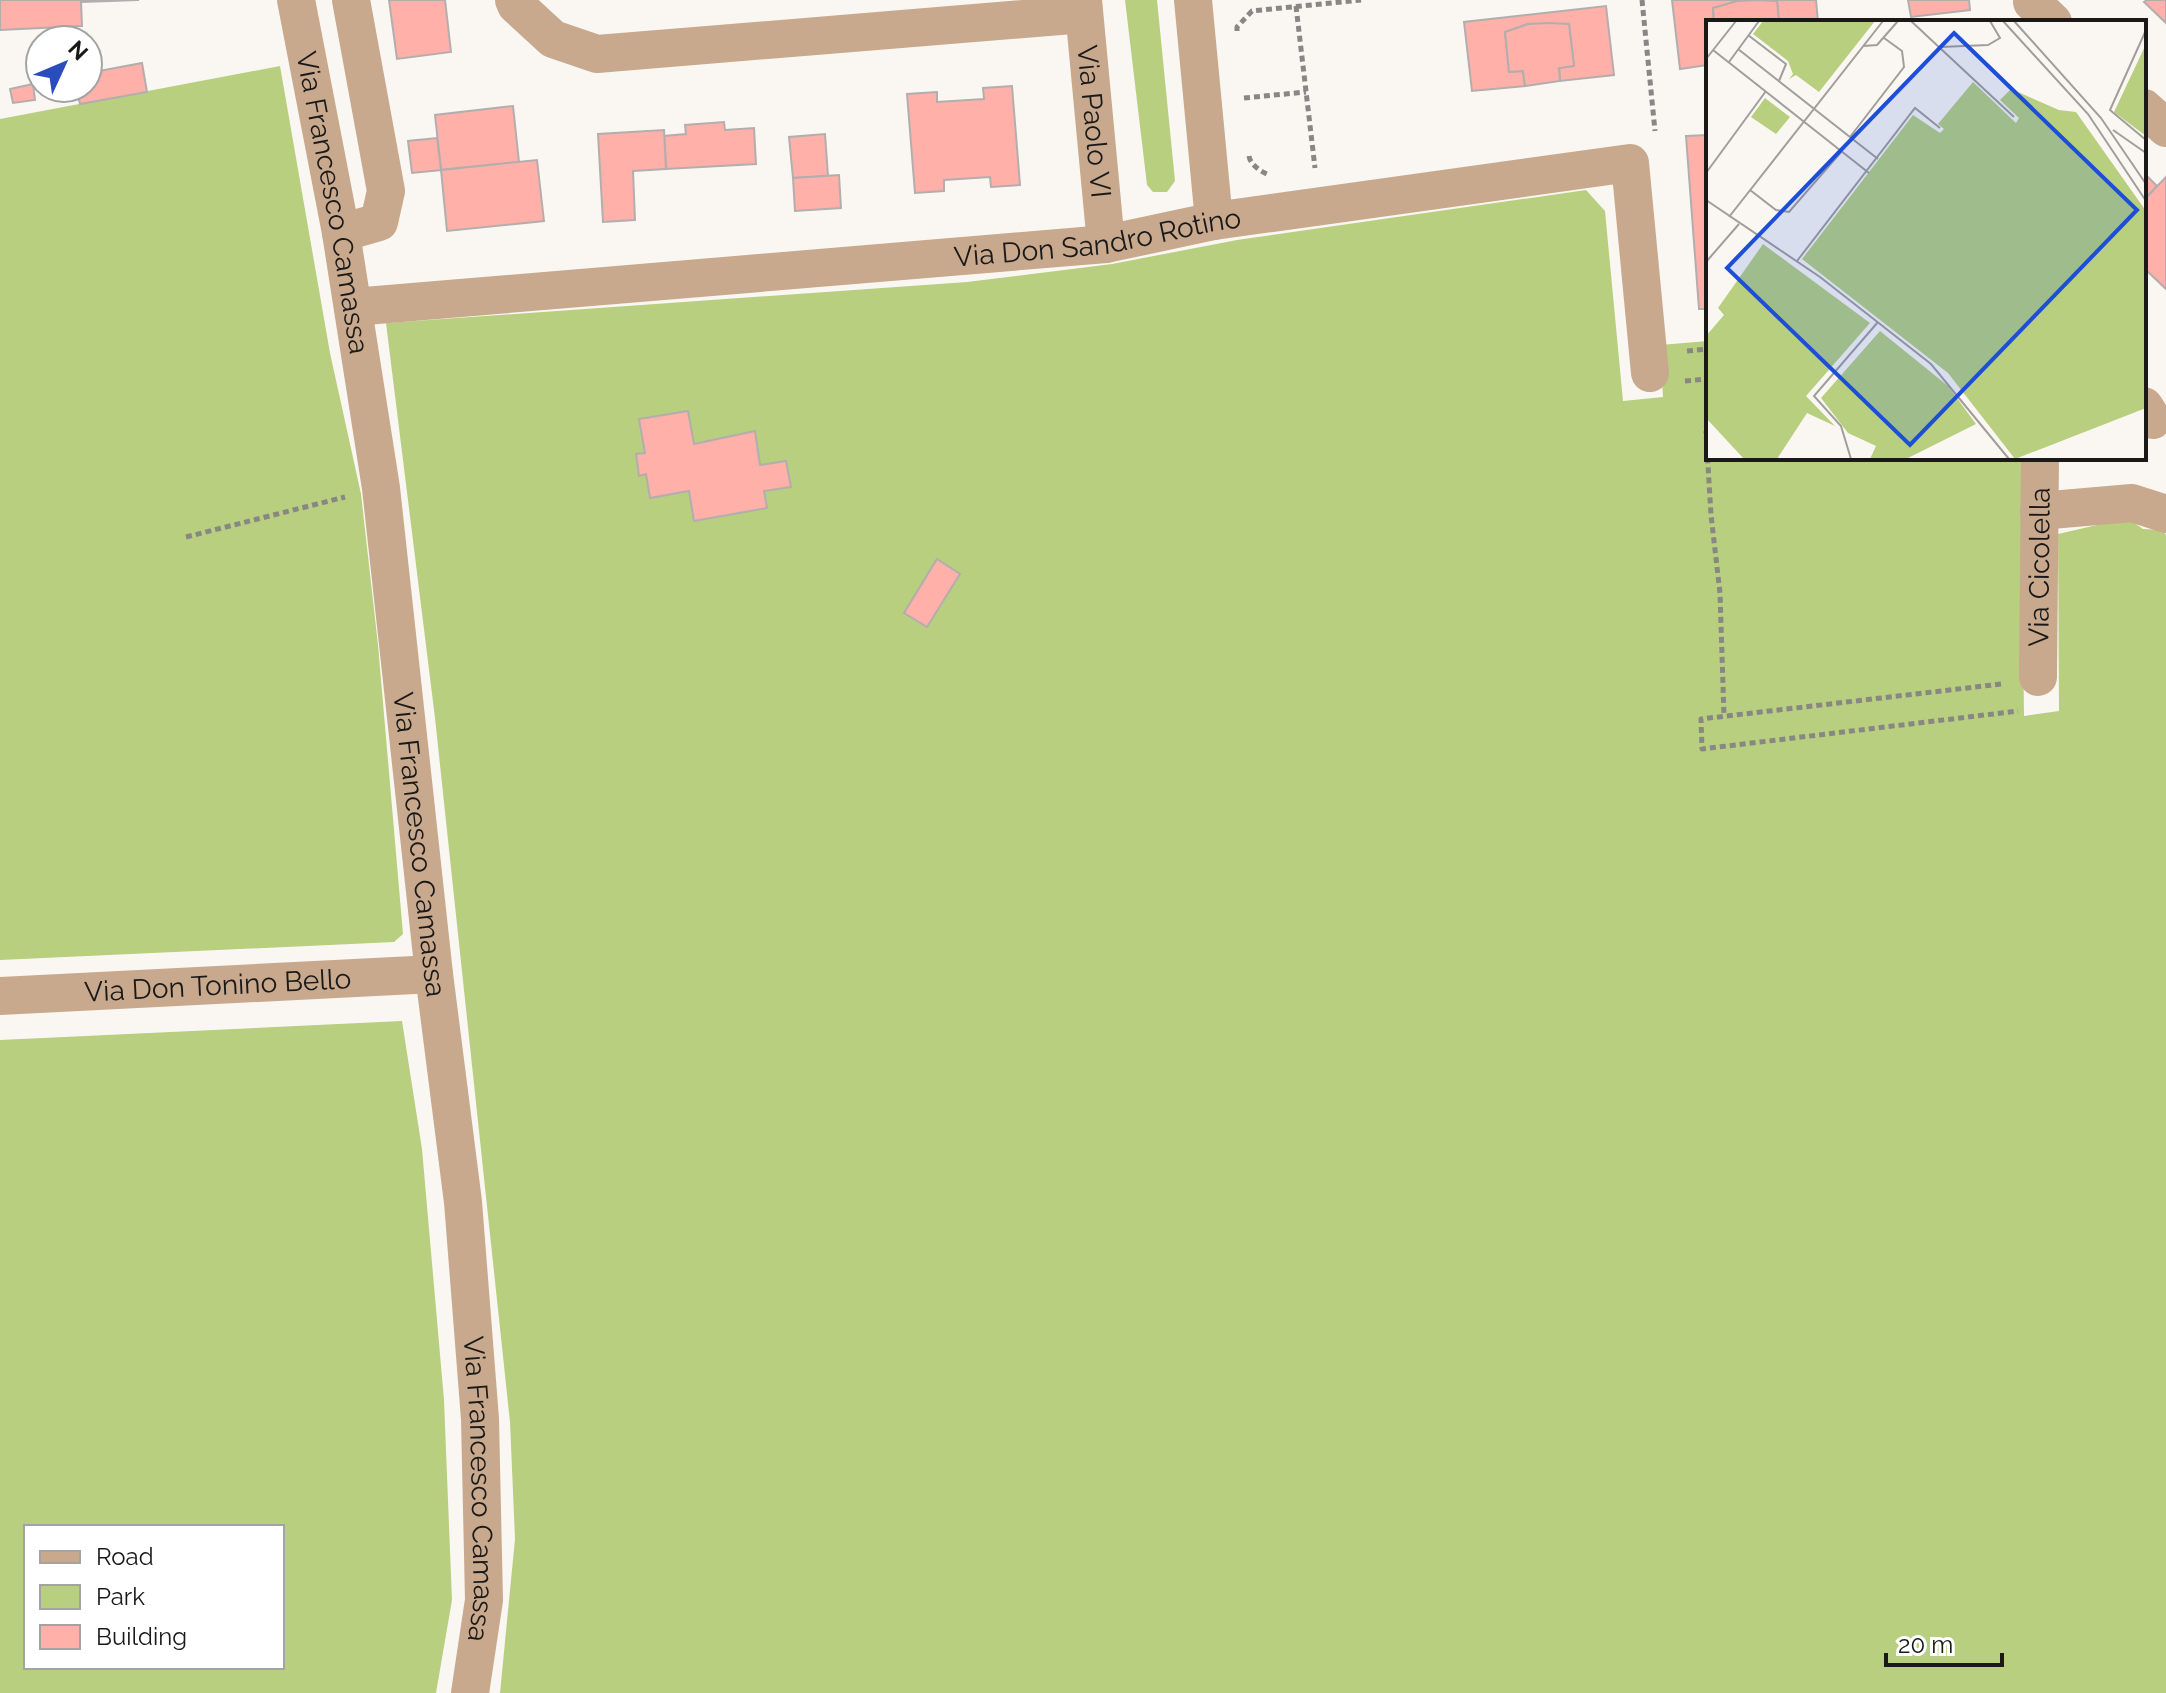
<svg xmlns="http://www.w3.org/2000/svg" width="2166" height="1693" font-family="Raleway,sans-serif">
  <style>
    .green { fill: #b7cf7f; fill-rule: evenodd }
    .building { fill: #feb0a9; stroke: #b3aead; stroke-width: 2 }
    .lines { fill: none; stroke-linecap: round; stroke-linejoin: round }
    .path { stroke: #898784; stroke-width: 5; stroke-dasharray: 6 4; stroke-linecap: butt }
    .minor { stroke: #c8a98e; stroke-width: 38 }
    .labels { text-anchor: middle; stroke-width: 6; stroke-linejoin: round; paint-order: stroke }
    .street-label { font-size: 28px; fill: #1a1918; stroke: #fff }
    .inset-road { fill: none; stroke: #a09e9b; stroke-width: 2 }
    .view { fill: #1d4ed8; fill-opacity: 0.15; stroke: #1d4ed8; stroke-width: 4 }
    .inset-edge { fill: none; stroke: #1a1918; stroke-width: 4 }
  </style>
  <rect width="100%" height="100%" fill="#faf7f3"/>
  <g class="green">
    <path d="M1125,0h32l18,181 -8,11h-14l-6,-7z"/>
    <path d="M280,66l50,287 31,141 17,151 25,289 -9,8 -394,18v-841z"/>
    <path d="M1586,190l19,21 18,190 40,-4 -3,-52 48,-4v117h313l3,258 35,-5 -1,-177 69,-16 16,11 20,1 3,5v1158h-1666l15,-154 -5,-117 -75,-704 -49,-395 581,-41 145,-18 125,-24z"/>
    <path d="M402,1021l20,128 22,251 8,200 -16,93h-436v-653zM26,1527h256v140h-256z"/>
  </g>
  <g class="building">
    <path d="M0,0h139l-58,2 1,24 -82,4z"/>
    <path d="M389,0h56l6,52 -54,7z"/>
    <path d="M1672,0h79l-38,8 1,14h-6v43l-28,4z"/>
    <path d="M1759,0h57l2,22h-39l-2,-21z"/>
    <path d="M1759,0l18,1 2,21h-65l-1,-14 24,-7z"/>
    <path d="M1908,0h61l1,10 -59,7z"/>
    <path d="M2147,0h19v23l-22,-21z"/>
    <path d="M1606,6l8,69 -54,6 -1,-13 15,-2 -5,-42h-41l-23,8 4,40 14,-1 2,15 -53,5 -8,-69z"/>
    <path d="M1549,23l20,1 5,42 -15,2 1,13 -35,5 -2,-15 -14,1 -4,-40 23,-8z"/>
    <path d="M142,63l5,29 -67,12 -4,-16h12v-15z"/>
    <path d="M33,84l2,16 -22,3 -3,-14z"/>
    <path d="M1012,86l8,99 -29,2 -1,-10 -46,3v11l-29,2 -8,-99 30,-2v10l47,-3 -1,-11z"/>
    <path d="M513,106l6,56 -78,8 -6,-55z"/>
    <path d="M724,122l1,8 29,-2 2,36 -90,5 -2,-33 22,-2 -1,-9z"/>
    <path d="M664,130l2,39 -33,2 2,49 -32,2 -5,-88z"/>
    <path d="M825,134l3,42 -35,2 -4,-41z"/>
    <path d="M1708,135v174h-9l-13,-173z"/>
    <path d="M437,138l4,32 -29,3 -4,-32z"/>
    <path d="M537,160l7,61 -97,10 -6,-61z"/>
    <path d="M2144,173l13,13 -13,14z"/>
    <path d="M839,175l2,33 -46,3 -2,-33z"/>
    <path d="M2166,177v112l-22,-21v-68z"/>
    <path d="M688,411l6,33 61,-13 5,34 26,-4 5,26 -27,4 3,17 -73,13 -5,-30 -39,7 -4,-24 -7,2 -3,-22 9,-1 -6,-34z"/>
    <path d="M937,559l23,15 -33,53 -23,-14z"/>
  </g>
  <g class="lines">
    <g class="path">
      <path d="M1642,0l13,131"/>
      <path d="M1296,6l19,162"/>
      <path d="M1237,31v-4l15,-16 109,-11"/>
      <path d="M1244,98l62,-6"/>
      <path d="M1249,156c1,8 11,15 18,18"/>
      <path d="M1687,351l21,-2"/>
      <path d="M1685,381l23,-2"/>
      <path d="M1708,428l-2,4 5,83 9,78 4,123"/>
      <path d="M186,537l159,-40"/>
      <path d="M2001,684l-300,35 1,30 316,-38"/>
    </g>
    <g class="minor">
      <path id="s1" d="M296,0l45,233 40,255 53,486 29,228 17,217 4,181 -14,93"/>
      <path d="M514,0l2,5 37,34 44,15 487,-40"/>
      <path id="s2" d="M1083,0l23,244"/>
      <path d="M1193,0l21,221"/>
      <path d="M2032,2l21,20"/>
      <path d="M2144,108l22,20"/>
      <path d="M341,233l38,-11 7,-31 -35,-191"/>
      <path id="s3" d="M353,307l753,-63 108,-23 416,-58 20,210"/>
      <path d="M2144,406l9,14"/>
      <path d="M2039,511l93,-8 34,11"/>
      <path id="s4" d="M2038,677l2,-219"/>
      <path id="s5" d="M0,996l434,-22"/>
    </g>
  </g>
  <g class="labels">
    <g class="street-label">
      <text dy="10" stroke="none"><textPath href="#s2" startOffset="122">Via Paolo VI</textPath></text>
      <text dy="10" stroke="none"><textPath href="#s1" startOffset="206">Via Francesco Camassa</textPath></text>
      <text dy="10" stroke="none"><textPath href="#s3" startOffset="748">Via Don Sandro Rotino</textPath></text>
      <text dy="10" stroke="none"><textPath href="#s4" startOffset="110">Via Cicolella</textPath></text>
      <text dy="10" stroke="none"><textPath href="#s1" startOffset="854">Via Francesco Camassa</textPath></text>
      <text dy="10" stroke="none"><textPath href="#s5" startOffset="218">Via Don Tonino Bello</textPath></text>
      <text dy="10" stroke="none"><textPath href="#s1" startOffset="1502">Via Francesco Camassa</textPath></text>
    </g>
  </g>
  <g transform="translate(1706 20)">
    <rect width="440" height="440" fill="#faf7f3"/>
    <path d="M57,1h112l-56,71 -23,-17 -7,4 4,-5 -5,-13 -35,-27zM440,24v92l-32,-24zM267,62l43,41 3,-5 -19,-18 11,-11 48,21 17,2 70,99v197l-131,51 -67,-86 -146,-114 111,-144 27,18 4,-4 -6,-5zM59,78l25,19 -14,17 -25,-17zM57,224l107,79 -64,73 29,30 -28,-13 -30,46h-33l-38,-41v-82l18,-21 -6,-7zM174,311l68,55 28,38 -70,35h-36l6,-13 -28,-13 -27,-35z" fill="#b7cf7f"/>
    <path class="inset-road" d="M205,1l103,96M297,1l85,93 58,87M308,1l87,97 45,66M440,10l-36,80 36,30M42,15l38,29 -7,17M157,26l14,-1 21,-24M234,27l48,-2 12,-7 -10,-17M32,29l140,110M7,30l156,123M0,39l30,-38M23,42l30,-41M407,110l33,23M144,117l54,-70 -2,-16 -18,-13M0,153l60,-82M44,170l26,20 13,2 53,-61M0,180l114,77 111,87 78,95M23,197l154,-196M91,241l118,-153 25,20M0,242l33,-38M145,439l-10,-33 -27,-30 64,-74"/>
    <path class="view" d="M248,13l183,177 -227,235 -183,-177z"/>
    <rect width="440" height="440" class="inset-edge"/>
  </g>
  <rect x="24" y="1525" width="260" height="144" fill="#ffffff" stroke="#a3a3a3" stroke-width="2"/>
  <rect x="40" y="1551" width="40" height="12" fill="#c8a98e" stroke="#a3a3a3" stroke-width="2"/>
  <text x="96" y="1565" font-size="24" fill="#1a1918">Road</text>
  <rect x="40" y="1585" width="40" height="24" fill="#b7cf7f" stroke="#a3a3a3" stroke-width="2"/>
  <text x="96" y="1605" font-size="24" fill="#1a1918">Park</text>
  <rect x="40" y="1625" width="40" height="24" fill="#feb0a9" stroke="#a3a3a3" stroke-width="2"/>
  <text x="96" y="1645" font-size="24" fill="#1a1918">Building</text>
  <g transform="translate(64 64) rotate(46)"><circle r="38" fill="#ffffff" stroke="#a3a3a3" stroke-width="2"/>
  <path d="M0-6L14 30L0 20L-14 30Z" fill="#2b4cbc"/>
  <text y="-12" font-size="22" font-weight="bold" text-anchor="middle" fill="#1a1918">N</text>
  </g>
  <path d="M1886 1653v12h116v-12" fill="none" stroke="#1a1918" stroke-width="4"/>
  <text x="1898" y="1653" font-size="24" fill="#1a1918" stroke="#ffffff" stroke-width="6" paint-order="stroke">20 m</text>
</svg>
